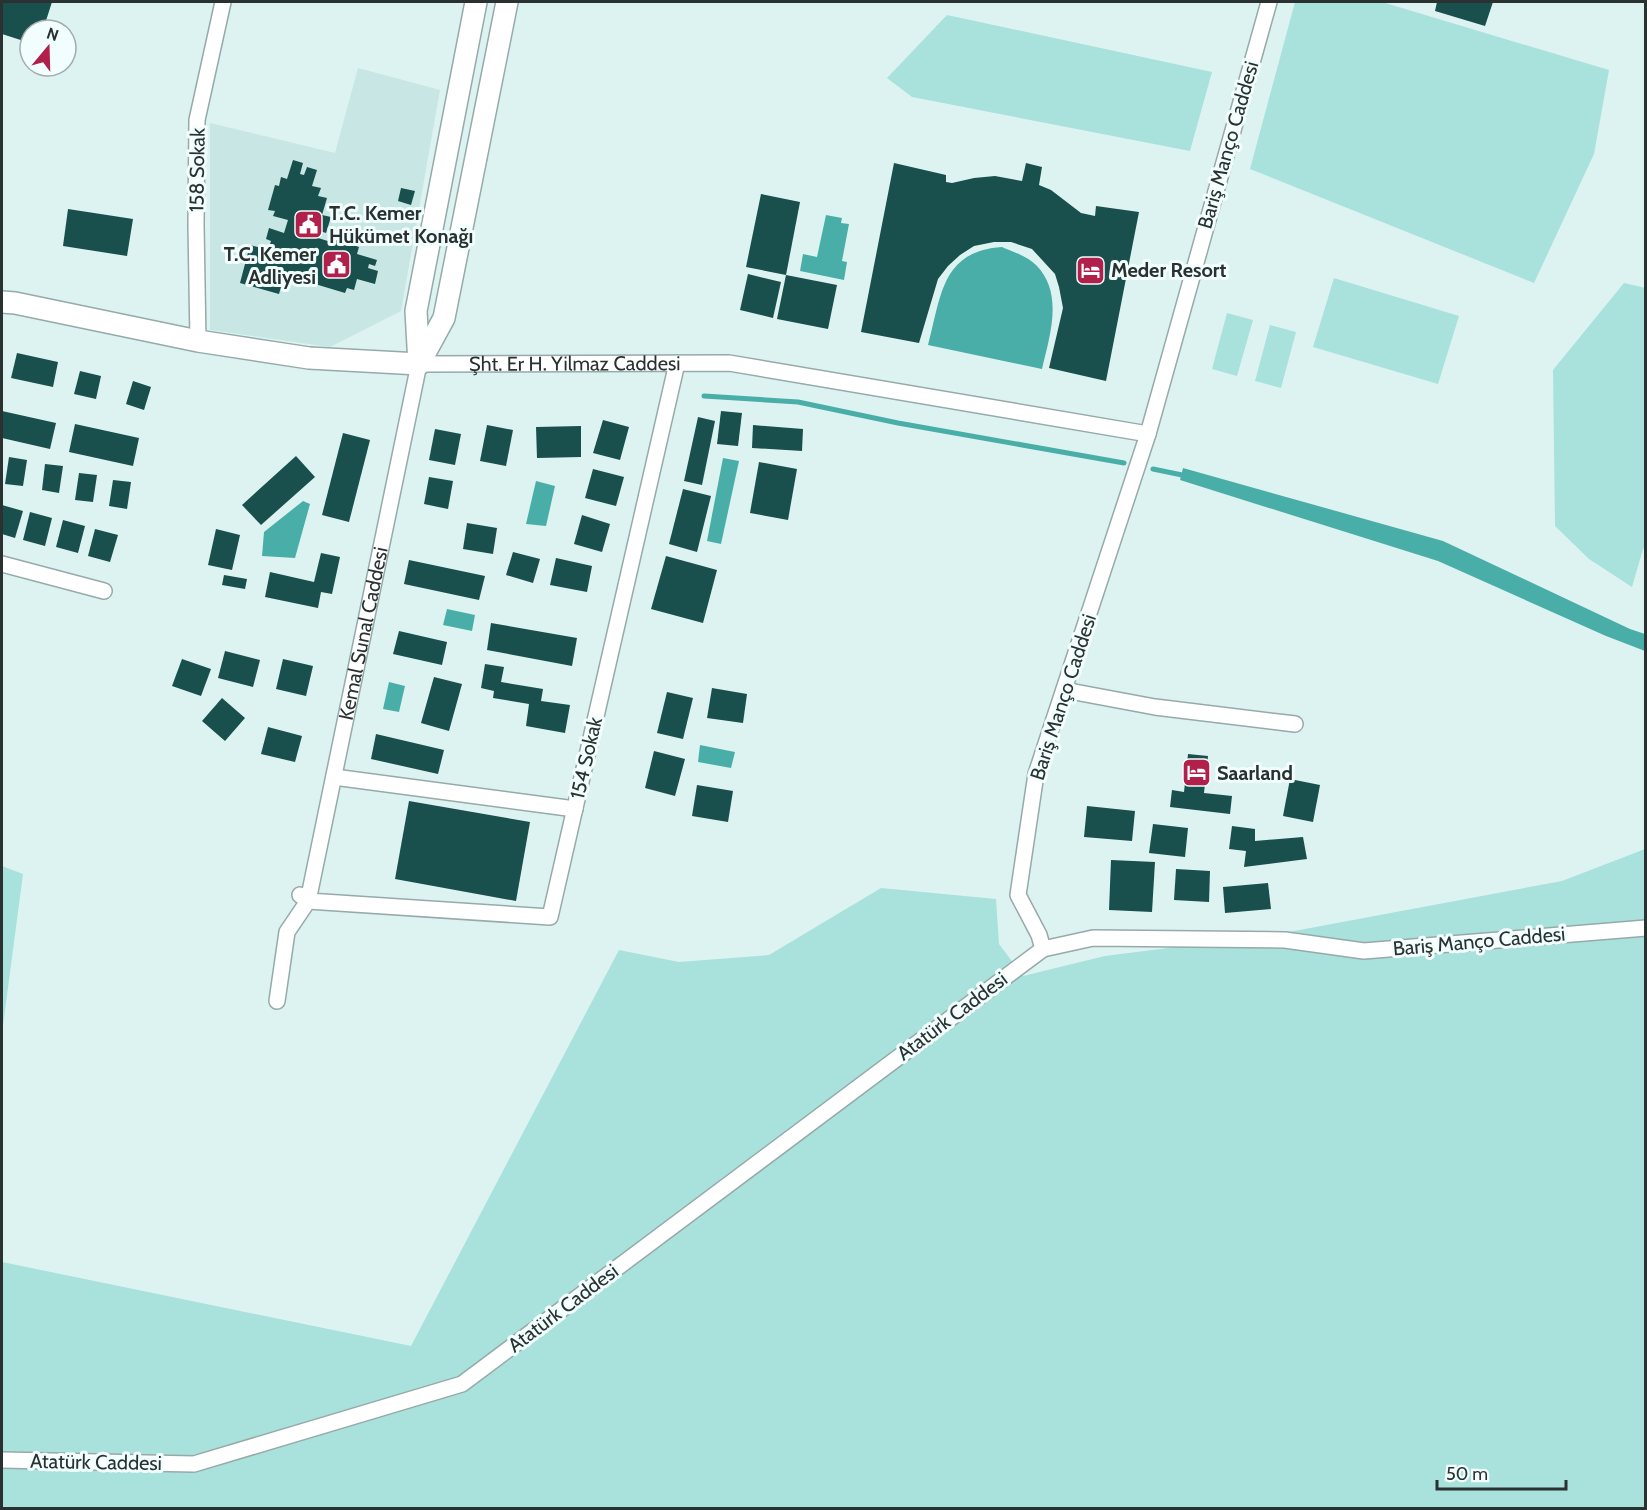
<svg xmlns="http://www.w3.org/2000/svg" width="1647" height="1510" font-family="Cabin,sans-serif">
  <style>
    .built { fill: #c7e6e4 }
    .green { fill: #a9e1dd }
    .water { fill: #4aaea8 }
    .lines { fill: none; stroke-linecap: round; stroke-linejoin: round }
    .stream { stroke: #4aaea8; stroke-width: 5 }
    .building { fill: #194f4c }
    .street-casing { stroke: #96aaa9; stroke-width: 18 }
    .secondary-casing { stroke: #96aaa9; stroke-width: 24 }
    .street { stroke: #fff; stroke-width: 15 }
    .secondary { stroke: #fff; stroke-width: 21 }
    .labels { text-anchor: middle; stroke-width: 6; stroke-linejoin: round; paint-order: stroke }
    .street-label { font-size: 20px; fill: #293231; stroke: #f1fefd }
    .poi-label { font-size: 20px; font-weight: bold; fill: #293231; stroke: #f1fefd; text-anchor: start }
  </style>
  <rect width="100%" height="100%" fill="#ddf3f1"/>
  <path class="built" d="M358,68l82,22 -39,221 -71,36 -120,-17v-207l125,30z"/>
  <g class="green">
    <path d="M1295,2h87l227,68 -15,84 -60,129 -284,-114z"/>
    <path d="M947,15l265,57 -22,79 -278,-54 -25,-19z"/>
    <path d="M1334,278l125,38 -21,68 -125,-37z"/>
    <path d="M1624,283l22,5v260l-3,1 -11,38 -43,-28 -34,-33 -2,-156z"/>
    <path d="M1227,313l26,7 -16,56 -25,-7z"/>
    <path d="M1270,325l26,7 -15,56 -26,-7z"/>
    <path d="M1645,849v659h-1643v-246l409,84 208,-396 60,12 90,-7 112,-67 115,11 3,45 24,32 82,-20 173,-22 284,-53z"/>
    <path d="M2,866l21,8 -21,159z"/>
  </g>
  <g class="water">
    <path d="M826,215l16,3 -1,5 8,1 -7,37 5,1 -3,18 -44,-9 3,-17 14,3z"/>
    <path d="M1002,247c11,5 25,9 34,18 28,28 14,70 6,104l-114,-24c13,-48 13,-94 74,-98z"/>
    <path d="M723,458l16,3 -18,83 -14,-3z"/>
    <path d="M1183,468l260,73 187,88 15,5v17l-39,-15 -168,-75 -258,-81z"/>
    <path d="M536,481l19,5 -9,40 -20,-2z"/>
    <path d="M303,501l7,3 -15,54 -33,-2 2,-24z"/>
    <path d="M447,609l28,6 -3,16 -29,-6z"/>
    <path d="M389,682l16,4 -6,26 -16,-3z"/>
    <path d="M700,745l35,7 -4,16 -33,-6z"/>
  </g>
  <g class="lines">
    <g class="stream">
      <path d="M704,396l94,6 100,21 226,40"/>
      <path d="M1153,469l29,6"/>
    </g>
  </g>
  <g class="building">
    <path d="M2,2h50l-9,28h-13v13l-28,-9z"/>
    <path d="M1437,2h56l-8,24 -50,-15z"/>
    <path d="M293,160l10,3 -3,11 4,1 3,-8 10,3 -5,16 9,2 -3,8 9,2 -5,17 9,2 -5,16 -6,-2 -2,7 13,4 2,-6 18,5 -1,3 9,3 -2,7 20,6 -2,6 -6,-2 -1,4 10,3 -3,13 -18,-5 -3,11 -7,-2 -2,5 -30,-9 1,-4 -8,-2 3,-9h-2l-5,17 -21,-6 -4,14 -39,-11 10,-38 18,5 3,-9 -5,-2 3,-11 15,5 4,-13 -15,-4 2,-5 -7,-1 7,-25 4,1 2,-9 6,2z"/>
    <path d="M894,163l52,12v7l6,1 22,-5 21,-2 27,5 4,-18 16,4 -3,18 12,5 30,23 14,3 1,-10 43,6 -33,169 -57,-13 14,-60 -4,-21 -4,-13 -23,-25 -21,-7h-17l-20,4 -14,9 -12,11 -10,13 -19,64 -58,-11z"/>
    <path d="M401,188l14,3 -4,14 -13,-4z"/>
    <path d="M761,194l39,8 -14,73 -40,-8z"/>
    <path d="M68,209l65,10 -6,37 -64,-10z"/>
    <path d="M748,274l33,8 -8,36 -33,-8z"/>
    <path d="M786,275l51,10 -9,44 -51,-10z"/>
    <path d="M17,353l41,9 -5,25 -42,-9z"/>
    <path d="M80,371l21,5 -5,23 -22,-5z"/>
    <path d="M133,381l18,6 -7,23 -18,-6z"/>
    <path d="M2,411l54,12 -6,26 -48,-11z"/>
    <path d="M721,411l21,2 -4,33 -21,-2z"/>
    <path d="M698,417l17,4 -13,64 -18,-4z"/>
    <path d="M603,420l26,7 -9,33 -27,-7z"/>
    <path d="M75,424l64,14 -6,28 -64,-14z"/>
    <path d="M487,425l26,5 -7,36 -26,-5z"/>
    <path d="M753,425l50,4 -1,22 -50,-3z"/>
    <path d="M581,426v31l-44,1 -1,-31z"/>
    <path d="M435,429l26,5 -6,31 -26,-5z"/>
    <path d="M343,433l27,7 -21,82 -27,-7z"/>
    <path d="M296,456l19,21 -54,48 -19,-20z"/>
    <path d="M9,457l18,3 -4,26 -18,-2z"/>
    <path d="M759,462l38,7 -9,51 -38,-7z"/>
    <path d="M45,464l18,2 -4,27 -17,-3z"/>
    <path d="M593,469l31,8 -8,29 -31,-8z"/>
    <path d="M79,473l18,2 -4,27 -18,-2z"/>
    <path d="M429,477l24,4 -5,28 -24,-5z"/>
    <path d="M113,480l18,2 -4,27 -18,-3z"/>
    <path d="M683,489l28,7 -14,56 -28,-8z"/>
    <path d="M2,505l21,6 -8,27 -13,-4z"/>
    <path d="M30,512l22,6 -7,28 -22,-6z"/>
    <path d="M582,515l28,9 -8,28 -28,-8z"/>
    <path d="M63,520l22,6 -7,27 -22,-6z"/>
    <path d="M467,523l30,5 -4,26 -30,-5z"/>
    <path d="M95,529l23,6 -8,27 -22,-6z"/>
    <path d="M216,529l24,6 -8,35 -24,-5z"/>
    <path d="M513,552l27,7 -7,24 -27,-8z"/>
    <path d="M321,553l19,4 -8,37 -11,-2 -3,16 -53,-11 5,-25 44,10z"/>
    <path d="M666,556l51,14 -14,53 -52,-14z"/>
    <path d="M556,558l36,8 -5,26 -37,-7z"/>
    <path d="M409,560l76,16 -6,24 -75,-16z"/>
    <path d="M224,575l23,4 -2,10 -23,-4z"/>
    <path d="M491,623l86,15 -5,28 -85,-16z"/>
    <path d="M399,631l48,11 -5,23 -49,-11z"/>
    <path d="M225,651l35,9 -7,27 -35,-9z"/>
    <path d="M182,659l29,10 -10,27 -29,-10z"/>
    <path d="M283,659l30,7 -7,30 -30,-7z"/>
    <path d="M485,664l19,3 -3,15 42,7 -2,12 29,4 -5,28 -39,-7 3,-22 -36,-6 1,-7 -13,-3z"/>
    <path d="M434,677l28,7 -13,47 -28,-8z"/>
    <path d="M712,688l35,6 -4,29 -36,-5z"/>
    <path d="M667,692l26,6 -10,41 -26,-6z"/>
    <path d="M222,698l23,20 -20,23 -23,-20z"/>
    <path d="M268,727l34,9 -7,26 -34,-8z"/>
    <path d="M376,734l68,16 -6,24 -67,-15z"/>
    <path d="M654,751l31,8 -10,37 -30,-8z"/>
    <path d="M1188,754l20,2 -4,37 28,3 -2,18 -60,-7 2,-17 12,2z"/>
    <path d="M1290,779l30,6 -7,37 -30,-6z"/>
    <path d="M697,785l36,6 -5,31 -36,-6z"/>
    <path d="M409,801l121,21 -14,79 -121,-22z"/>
    <path d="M1087,806l48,5 -3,30 -48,-4z"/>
    <path d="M1153,824l35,4 -3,29 -36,-4z"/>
    <path d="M1232,826l23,3v12l48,-4 4,22 -63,8 2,-16 -17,-2z"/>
    <path d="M1111,860l44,2 -3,50 -43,-2z"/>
    <path d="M1176,869l34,2 -1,31 -35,-2z"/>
    <path d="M1268,883l3,26 -46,4 -2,-26z"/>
  </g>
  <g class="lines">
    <defs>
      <g id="street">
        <path d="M1269,2l-121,432 -112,340 -18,121 21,40 4,14 50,-11 192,2 79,11 282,-23"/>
        <path d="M198,341l-2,-116 1,-105 26,-118"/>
        <path id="s1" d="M677,363l-127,554 -242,-16 111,-537 310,-1 419,71"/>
        <path d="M2,564l102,27"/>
        <path d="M1064,690l91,17 140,17"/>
        <path d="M334,777l241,32"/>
        <path d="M277,1001l10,-69 21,-31 -8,-6"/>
        <path d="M2,1460l192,4 268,-80 581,-435"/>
      </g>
      <g id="secondary">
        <path d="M2,302l13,1 183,38 111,17 110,6"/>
        <path d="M419,364l25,-46 63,-316"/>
        <path d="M419,364l-3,-53 60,-309"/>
      </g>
    </defs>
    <use href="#street" class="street-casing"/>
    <use href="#secondary" class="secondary-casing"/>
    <use href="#street" class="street"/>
    <use href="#secondary" class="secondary"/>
  </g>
  <defs>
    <symbol id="civic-square" viewBox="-11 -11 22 22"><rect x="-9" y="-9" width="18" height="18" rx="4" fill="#b11f4b" stroke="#f1fefd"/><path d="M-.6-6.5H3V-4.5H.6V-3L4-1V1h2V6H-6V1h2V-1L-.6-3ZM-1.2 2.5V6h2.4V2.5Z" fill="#fff"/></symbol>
    <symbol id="hotel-square" viewBox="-11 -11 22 22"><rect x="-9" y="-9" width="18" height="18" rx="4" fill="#b11f4b" stroke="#f1fefd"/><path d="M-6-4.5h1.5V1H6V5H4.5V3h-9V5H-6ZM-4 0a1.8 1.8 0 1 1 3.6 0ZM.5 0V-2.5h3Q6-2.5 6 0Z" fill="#fff"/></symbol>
  </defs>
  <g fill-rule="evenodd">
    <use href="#civic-square" x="292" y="208" width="33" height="33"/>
    <use href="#civic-square" x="320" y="248" width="33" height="33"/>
    <use href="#hotel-square" x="1074" y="254" width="33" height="33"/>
    <use href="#hotel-square" x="1180" y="756" width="33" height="33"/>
  </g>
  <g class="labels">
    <g class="street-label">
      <text transform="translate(1228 145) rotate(-74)" y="7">Bariş Manço Caddesi</text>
      <text transform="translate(197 170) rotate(-89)" y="7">158 Sokak</text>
      <text dy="7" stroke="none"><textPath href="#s1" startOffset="1515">Şht. Er H. Yilmaz Caddesi</textPath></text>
      <text dy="7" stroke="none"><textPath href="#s1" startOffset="1084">Kemal Sunal Caddesi</textPath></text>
      <text transform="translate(1063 697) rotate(-72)" y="7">Bariş Manço Caddesi</text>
      <text transform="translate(586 758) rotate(-77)" y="7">154 Sokak</text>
      <text transform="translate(1479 941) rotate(-5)" y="7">Bariş Manço Caddesi</text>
      <text transform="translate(952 1016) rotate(-37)" y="7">Atatürk Caddesi</text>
      <text transform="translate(563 1308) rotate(-37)" y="7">Atatürk Caddesi</text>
      <text transform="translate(96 1462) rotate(1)" y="7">Atatürk Caddesi</text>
    </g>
    <g class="poi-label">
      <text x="329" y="220">T.C. Kemer<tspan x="329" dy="23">Hükümet Konağı</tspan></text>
      <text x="316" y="261" text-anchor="end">T.C. Kemer<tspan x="316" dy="23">Adliyesi</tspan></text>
      <text x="1111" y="277">Meder Resort</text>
      <text x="1217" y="780">Saarland</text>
    </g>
  </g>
  <rect width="1647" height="1510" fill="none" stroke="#293231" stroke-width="6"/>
  <g transform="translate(48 48) rotate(19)"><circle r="28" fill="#f1fefd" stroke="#a1acab" stroke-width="1.5"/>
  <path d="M0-4.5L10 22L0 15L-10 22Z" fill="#b11f4b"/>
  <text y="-9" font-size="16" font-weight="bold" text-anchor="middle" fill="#293231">N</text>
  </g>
  <path d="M1437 1480v9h129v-9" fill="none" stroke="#293231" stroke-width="3"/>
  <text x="1446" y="1480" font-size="18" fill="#293231" stroke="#f1fefd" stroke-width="4.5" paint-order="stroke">50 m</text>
</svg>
